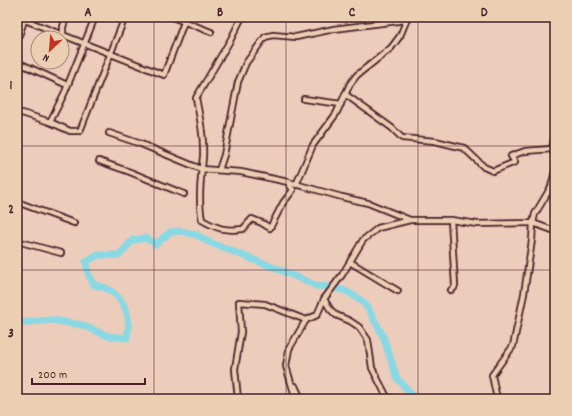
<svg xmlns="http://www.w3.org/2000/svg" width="572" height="416" font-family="Dekko,sans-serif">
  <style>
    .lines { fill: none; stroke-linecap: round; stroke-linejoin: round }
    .river { stroke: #89d9e5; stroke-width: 7 }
    .minor-casing { stroke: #4a1f2b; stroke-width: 8 }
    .minor { stroke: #ebcfb2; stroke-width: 4.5 }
    .grid { fill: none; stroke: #4a1f2b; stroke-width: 1; stroke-opacity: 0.55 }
    .neatline { fill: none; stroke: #4a1f2b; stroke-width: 1.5 }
    .grid-label { font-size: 13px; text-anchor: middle; font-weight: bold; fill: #4a1f2b }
  </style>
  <rect width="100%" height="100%" fill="#ecccbb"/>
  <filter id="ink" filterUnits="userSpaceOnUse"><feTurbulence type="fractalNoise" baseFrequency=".025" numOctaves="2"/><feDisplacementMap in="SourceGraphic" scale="8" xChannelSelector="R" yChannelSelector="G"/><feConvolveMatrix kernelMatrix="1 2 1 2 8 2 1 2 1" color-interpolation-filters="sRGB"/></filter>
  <g filter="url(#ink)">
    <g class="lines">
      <path class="river" d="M17,323l35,-3 30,5 26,11 19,2c0,-5 2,-9 2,-13 -1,-21 -15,-38 -35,-40l-6,-12 -2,-11 12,-7h21l14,-15 13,-2 10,6 14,-12 11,-1 16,4 14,8 67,26 39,17 16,1 15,5 14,9 7,9 14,26 14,42 19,21"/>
      <defs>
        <g id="minor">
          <path d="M66,17l-3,10v8l101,40 22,-58"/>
          <path d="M172,17l39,15"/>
          <path d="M242,17l-11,22 -35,59c4,20 8,39 7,59 -2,20 -5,43 -1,63 16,9 23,11 41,9l9,-10 10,4 8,5 13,-25 10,-13 -5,-8"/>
          <path d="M25,20l38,15"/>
          <path d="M17,41l8,-23"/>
          <path d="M17,62l50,23"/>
          <path d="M345,94l47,34 10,10 33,3 29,7 20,19 9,4 22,-9 -4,-6 14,-5 27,-2"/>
          <path d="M304,99l37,5"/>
          <path d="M17,114l5,-1 28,9 20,9h10l45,-114"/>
          <path d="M50,122l15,-30 30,-75"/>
          <path d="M109,133l32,11 60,25 40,3 47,10 54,15 26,6 42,17"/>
          <path d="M555,133l-3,16 3,7"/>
          <path d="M99,161l31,11 54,22"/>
          <path d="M219,170l5,-15 14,-73 8,-19 19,-26 8,-2 23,2 38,-8 64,-8 9,-2 3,-2"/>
          <path d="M296,185l17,-40 23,-31 14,-30 7,-9 34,-27 9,-12 7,-17"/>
          <path d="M17,202l57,21"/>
          <path d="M17,241l44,12"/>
          <path d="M350,262l48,29"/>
          <path d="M451,290l3,-2 1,-3 -4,-65"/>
          <path d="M295,386l6,13"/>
          <path d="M238,399l-3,-30 6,-37 -2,-30 26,2 41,16"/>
          <path d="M295,399l-1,-6 -8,-27 3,-17 17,-29 11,-5 7,-16"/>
          <path d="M388,399l-16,-31 -4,-28 -9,-13 -9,-6 -14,-6 -6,-6 -6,-10 18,-24 21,-35 15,-12 32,-8h41l26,4 56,-1 2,-9 16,-27 4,-16"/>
          <path d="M497,399l-5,-24 21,-29 11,-52 8,-54 1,-17 22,8"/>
        </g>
      </defs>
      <use href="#minor" class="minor-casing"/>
      <use href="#minor" class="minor"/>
    </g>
  </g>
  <path class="grid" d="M154,17v382M286,17v382M418,17v382M17,146h538M17,270h538"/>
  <rect width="572" height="416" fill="none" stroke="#ebcfb2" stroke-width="44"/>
  <g transform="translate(50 50) rotate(206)"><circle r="19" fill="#ebcfb2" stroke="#ab897c"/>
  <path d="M0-3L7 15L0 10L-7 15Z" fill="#c8321e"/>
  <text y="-6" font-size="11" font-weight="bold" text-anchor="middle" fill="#4a1f2b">N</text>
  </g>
  <path d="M32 378v6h113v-6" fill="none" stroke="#4a1f2b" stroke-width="2"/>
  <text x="38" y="378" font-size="12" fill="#4a1f2b" stroke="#ebcfb2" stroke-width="3" paint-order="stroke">200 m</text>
  <rect x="22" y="22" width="528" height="372" class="neatline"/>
  <g class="grid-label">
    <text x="88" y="16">A</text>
    <text x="220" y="16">B</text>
    <text x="352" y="16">C</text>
    <text x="484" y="16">D</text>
    <text x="11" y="89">1</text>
    <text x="11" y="213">2</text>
    <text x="11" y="337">3</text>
  </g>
</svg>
